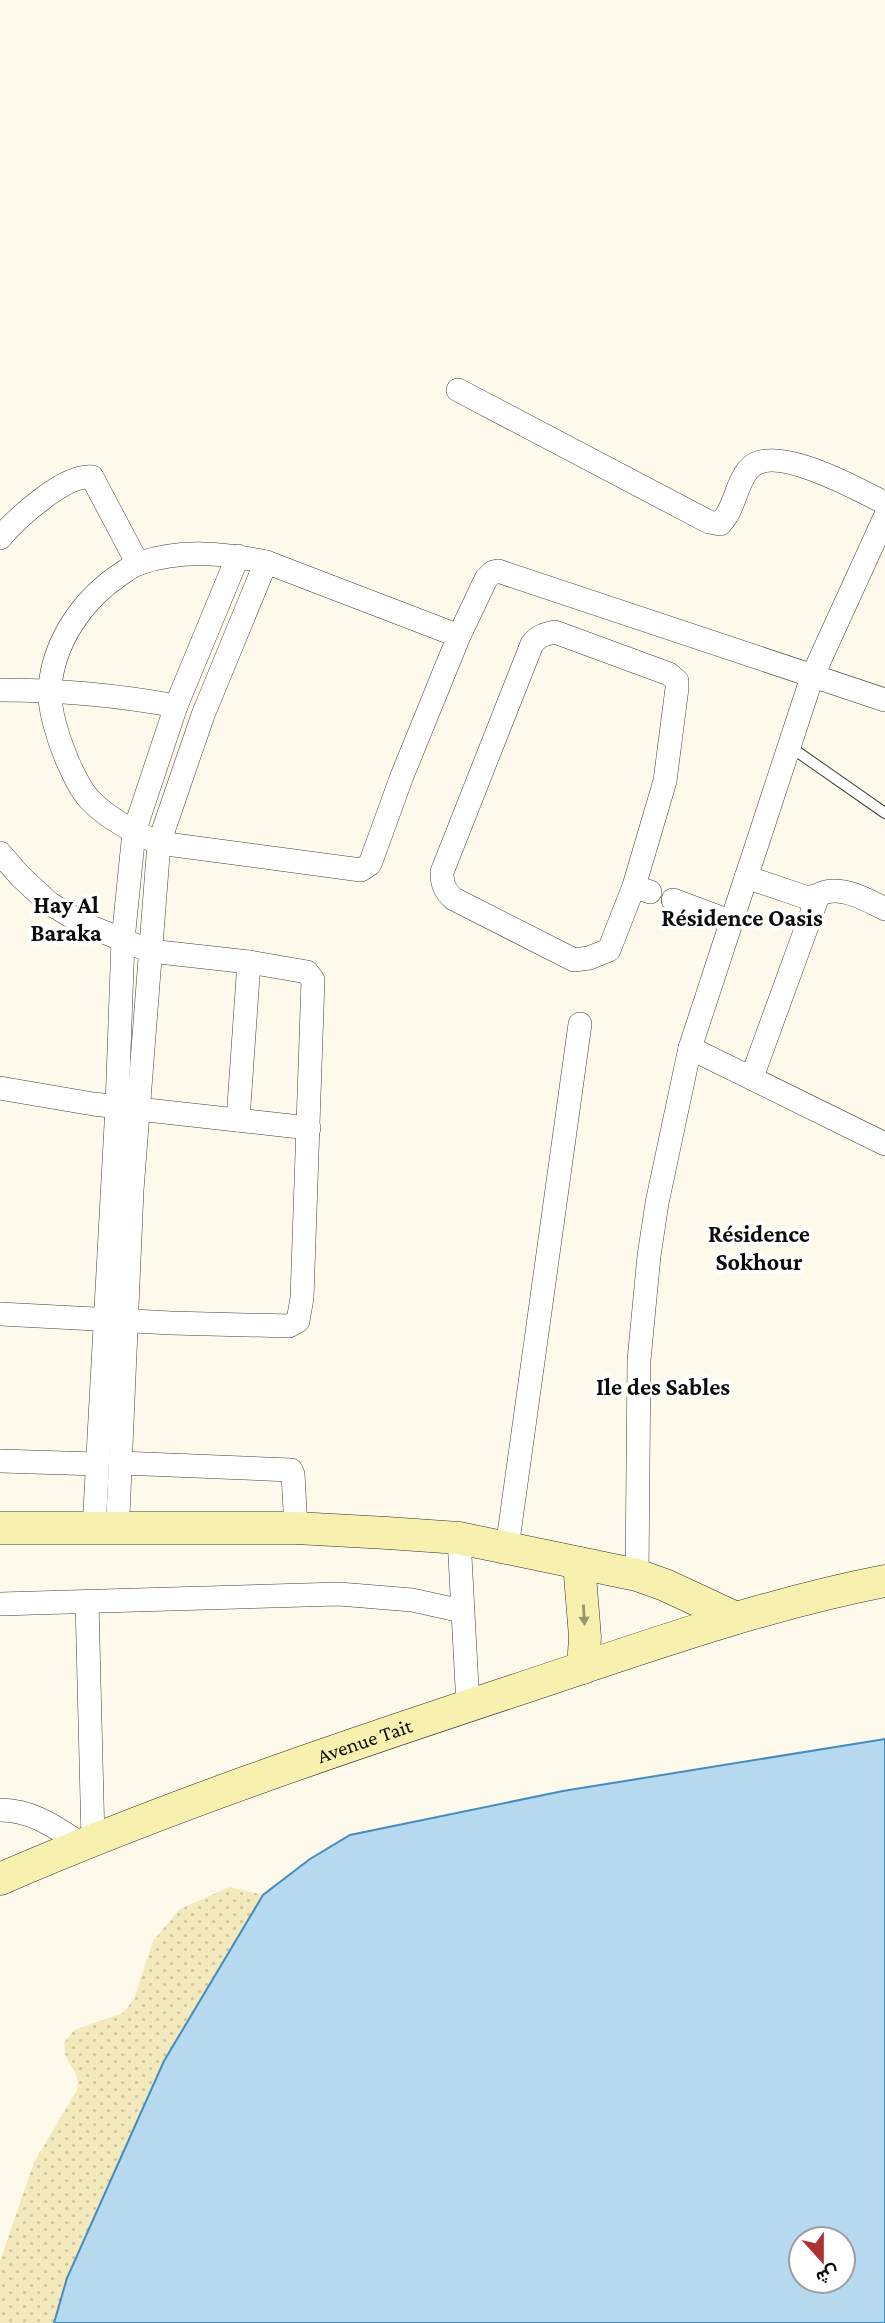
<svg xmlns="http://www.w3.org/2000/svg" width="885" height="2323" font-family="'Crimson Pro',Vazirmatn,serif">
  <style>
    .sand { fill: url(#sand-dots) }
    .water { fill: #b6d9ef; stroke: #458cbf; stroke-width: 2; fill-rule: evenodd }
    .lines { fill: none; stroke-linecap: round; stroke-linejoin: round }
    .lane-casing { stroke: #3f3f3f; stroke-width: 12 }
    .street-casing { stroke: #3f3f3f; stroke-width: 24 }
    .secondary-casing { stroke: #2e2e2e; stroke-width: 33 }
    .lane { stroke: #fff; stroke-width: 10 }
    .street { stroke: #fff; stroke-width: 23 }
    .secondary { stroke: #f7f0ae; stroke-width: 32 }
    .oneway { fill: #99956d }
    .labels { text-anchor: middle; stroke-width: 7; stroke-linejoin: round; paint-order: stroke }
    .street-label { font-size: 21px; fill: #0c0c0c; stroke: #fff }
    .quarter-label { font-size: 24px; font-weight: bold; fill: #0c0c0c; stroke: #fff }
  </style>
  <defs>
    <pattern id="sand-dots" width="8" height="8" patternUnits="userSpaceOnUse" patternTransform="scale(1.75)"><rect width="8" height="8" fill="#f4e9bd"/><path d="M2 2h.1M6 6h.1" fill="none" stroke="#d0c7a1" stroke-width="1.8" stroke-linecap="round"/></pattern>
  </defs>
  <rect width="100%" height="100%" fill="#fdfaec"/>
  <path class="sand" d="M230,1887l33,8 -99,166 -97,217 -13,45h-54v-62l34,-99 43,-72c3,-19 -6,-19 -11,-34 -2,-4 -1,-8 -2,-13l10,-13 49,-17 11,-14 19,-58 27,-32z"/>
  <path class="water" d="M885,1739v584h-831l13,-45 97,-217 99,-166 47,-36 40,-24 213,-44zM801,2239h42v42h-42z"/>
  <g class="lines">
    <defs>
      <path id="lane" d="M789,746l96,67"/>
      <g id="street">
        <path d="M458,390l251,132 11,2c15,-15 15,-38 28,-54 23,-30 111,20 137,33"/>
        <path d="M0,538c17,-20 65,-64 92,-61l46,87"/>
        <path d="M459,636l-193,-74c-42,-9 -84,-13 -126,1 -7,2 -13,7 -19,11 -38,25 -67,67 -71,113 -2,21 9,54 17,73 6,13 13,30 24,41 19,19 43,31 68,42l202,27 9,-6 32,-88 57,-140 27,-57 7,-7 5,-1 387,129"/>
        <path d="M0,690c60,0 117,5 176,16"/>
        <path d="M0,853l20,23 29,27 33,20 41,17 27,11 99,11 58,10 6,8 -11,318 -4,23 -9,5 -118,-3 -171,-9"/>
        <path d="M746,877l59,20c10,1 13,-3 21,-5 19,-5 43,9 59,17"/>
        <path d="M634,886l-25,64 -20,8 -15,2 -120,-61c-9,-8 -12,-14 -12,-27l90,-228c6,-8 13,-10 23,-12l114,42 8,7v7l-12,93 -31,105 16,6"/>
        <path d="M673,900l59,22"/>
        <path d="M690,1048l195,96"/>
        <path d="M752,1077l66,-181"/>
        <path d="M0,1088l93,16 216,24"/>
        <path d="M238,1120l11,-158"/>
        <path d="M0,1461l97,3"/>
        <path d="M121,1463l170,7 2,4 3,54"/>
        <path d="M119,1528l-1,-12 14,-326 27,-347 44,-128 63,-153"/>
        <path d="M94,1529l23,-423 6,-166 11,-108 42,-126 62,-150"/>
        <path d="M459,1538l9,168"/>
        <path d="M507,1548l73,-524"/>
        <path d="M637,1575l2,-215 10,-104 8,-53 33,-155 122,-371 73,-160"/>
        <path d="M87,1602l6,237"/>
        <path d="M0,1604l339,-10 73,6 50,11"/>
        <path d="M0,1810c32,0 55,17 81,34"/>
      </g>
      <g id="secondary">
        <path d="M0,1528h296l91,5 72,5 178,37 28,10 71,33"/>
        <path d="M579,1563l6,74 -2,31"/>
        <path id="s1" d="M0,1879c166,-72 338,-130 510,-187 124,-41 247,-86 375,-111"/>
      </g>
    </defs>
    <use href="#lane" class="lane-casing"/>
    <use href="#street" class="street-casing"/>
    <use href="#secondary" class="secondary-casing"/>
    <use href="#lane" class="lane"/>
    <use href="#street" class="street"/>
    <use href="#secondary" class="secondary"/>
  </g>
  <defs><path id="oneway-solid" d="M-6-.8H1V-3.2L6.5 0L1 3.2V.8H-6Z" transform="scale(1.75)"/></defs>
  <use class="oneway" href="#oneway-solid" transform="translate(584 1615) rotate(87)"/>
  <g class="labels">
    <g class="street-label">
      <text dy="7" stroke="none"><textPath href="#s1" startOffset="390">Avenue Tait</textPath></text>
    </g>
    <g class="quarter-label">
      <text x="66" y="913">Hay Al<tspan x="66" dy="28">Baraka</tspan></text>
      <text x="742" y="926">Résidence Oasis</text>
      <text x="759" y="1242">Résidence<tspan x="759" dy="28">Sokhour</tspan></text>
      <text x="663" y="1395">Ile des Sables</text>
    </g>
  </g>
  <g transform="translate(822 2260) rotate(159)"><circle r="33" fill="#ffffff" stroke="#9e9e9e" stroke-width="2"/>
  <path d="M0-5L12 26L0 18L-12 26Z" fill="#ad3236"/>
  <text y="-10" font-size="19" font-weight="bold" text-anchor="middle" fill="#0c0c0c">ش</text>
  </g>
</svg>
